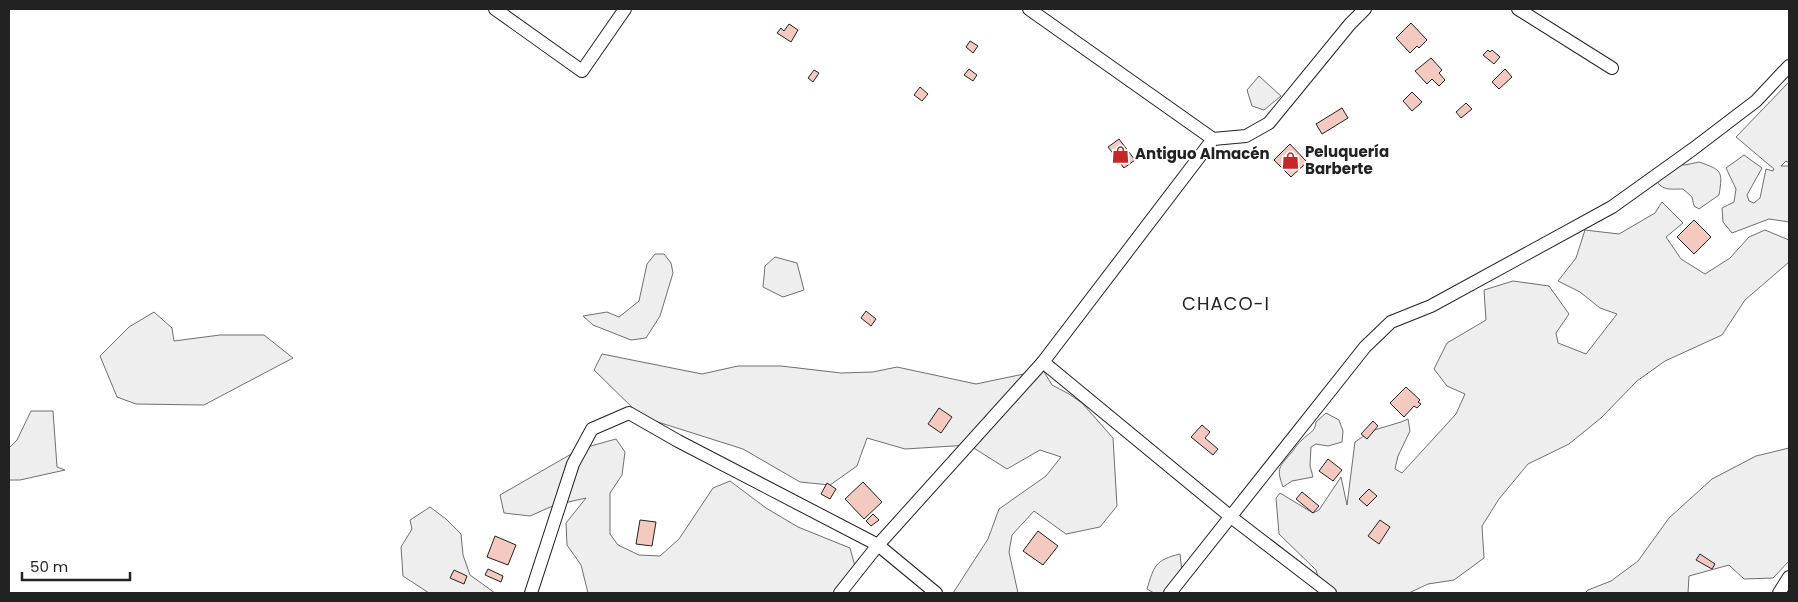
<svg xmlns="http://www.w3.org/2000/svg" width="1798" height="602" font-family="Poppins,sans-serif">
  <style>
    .green { fill: #eee; stroke: #6f6f6f }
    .building { fill: #f3c9c0; stroke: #222 }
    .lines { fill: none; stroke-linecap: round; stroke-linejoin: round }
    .minor-casing { stroke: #222; stroke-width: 14 }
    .minor { stroke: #fff; stroke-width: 12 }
    .labels { text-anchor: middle; stroke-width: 4; stroke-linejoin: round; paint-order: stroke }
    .poi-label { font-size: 15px; font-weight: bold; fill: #222; stroke: #fff; text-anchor: start }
    .quarter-label { font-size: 18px; letter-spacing: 1px; fill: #222; stroke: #fff }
  </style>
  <rect width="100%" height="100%" fill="#fff"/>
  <g class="green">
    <path d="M1259,76l22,20 -17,14 -12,-4 -5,-16z"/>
    <path d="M1789,82v81l-3,-2 -5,5h8v56l-20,-3 -37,14 -9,-11 -1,-14 12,-6 2,-13 -10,-21 18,-13 18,13 -15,27 2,6 5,2 6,-5 6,-29 7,2 1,-2 -38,-32z"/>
    <path d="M1699,162c23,8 24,9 20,33l-20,14 -5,-3 -2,-9 -9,-8c-12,0 -21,2 -27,-9l16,-16 13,1z"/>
    <path d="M1662,202l21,21 -17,14 15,22 24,15 25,-16 19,-21 16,-7 24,10v22l-44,38 -23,35 -57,26 -28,20 -36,37 -32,26 -41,20 -29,35 -17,27 2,32 -30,22 -26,4 -19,9h-86l-7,-23 -37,-36 -3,-36 4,-5 33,20 6,-3 22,-33 6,28 8,-63 16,-11 30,-9 7,-3 2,12 -12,25 -3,13 7,4 54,-59 9,-20 -18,-8 -13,-17 13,-26 39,-23 -2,-30 29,-9 36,5 20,28 -13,19 2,10 28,11 31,-40 -17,-6 -20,-16 -22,-11 18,-23 9,-28 34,4 36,-21z"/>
    <path d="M655,254h9l7,9 2,10 -13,43 -14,22 -15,2 -38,-15 -10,-9 24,-4 12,5 20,-16 8,-37z"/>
    <path d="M775,257l22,6 7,27 -21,7 -20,-10 2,-21z"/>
    <path d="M154,312l18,16 2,13 46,-6h44l29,23 -89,47 -68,-1 -19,-7 -17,-41 29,-29z"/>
    <path d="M602,354l100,20 36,-8h43l60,7 32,-1 24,-5 79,17 67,-14 9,15 17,9 13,9 31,35 4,68 -17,21 -34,7 -32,-23 -22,24 -3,17 9,41h-65l35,-54 11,-30 47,-33 15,-19 -21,-7 -33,19 -38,-24 -64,4 -38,-11 -10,28 -27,19 -30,-3 -57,-33 -101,-32 -48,-47z"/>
    <path d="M31,411h22l4,56 8,3 -45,10h-11v-32l8,-8z"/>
    <path d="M1326,413l13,7 4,11 -1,11 -14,4 -12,-2 -5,3 -1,19 3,11 -21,4 -9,6c-7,-19 -4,-20 9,-35 3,-4 6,-9 10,-12 6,-7 13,-7 14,-18z"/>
    <path d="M616,439l9,13 -3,23 -12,18v41l8,11 21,10 21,1 19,-17 34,-51 17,-7 36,27 32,19 52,21 6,22 -15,23h-253l-7,-28 -14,-20 -1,-22 20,-25 -31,7 -25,11 -26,-3 -4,-18 80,-46z"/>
    <path d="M1789,448v113l-16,17 -29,1 -15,-14 -40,11 -1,17h-103l3,-3 23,-9 27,-20 31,-43 43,-39 44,-23z"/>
    <path d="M430,507l16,12 15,15 2,21 7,20 25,18h-66l-26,-17 -2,-29 11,-18 -2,-9z"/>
    <path d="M1180,554l2,18 -11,21h-17l-7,-4c7,-23 8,-29 33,-35z"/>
  </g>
  <g class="building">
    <path d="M1411,23l16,17 -8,8 -2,-2 -7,7 -14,-15z"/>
    <path d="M789,24l9,6 -7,12 -14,-9 4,-5 3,3z"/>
    <path d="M970,41l8,5 -5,7 -7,-6z"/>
    <path d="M1488,50l2,2 2,-2 8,7 -6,7 -11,-9z"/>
    <path d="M1431,58l11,12 -3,3 6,7 -6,6 -7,-7 -5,5 -12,-13z"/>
    <path d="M969,69l8,6 -4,6 -9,-6z"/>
    <path d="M1505,69l7,8 -13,12 -7,-7z"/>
    <path d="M814,70l5,3 -6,9 -5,-4z"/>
    <path d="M920,87l8,7 -6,7 -8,-6z"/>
    <path d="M1412,92l10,10 -10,9 -9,-10z"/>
    <path d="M1466,103l6,6 -11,9 -5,-6z"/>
    <path d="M1342,108l6,10 -26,16 -6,-10z"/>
    <path d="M1119,139l16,21 -11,8 -16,-21z"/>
    <path d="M1290,144l17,18 -16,15 -17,-17z"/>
    <path d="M1694,220l17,17 -17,17 -17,-17z"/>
    <path d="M866,311l10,8 -5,7 -10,-8z"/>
    <path d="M1406,387l14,13 -2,2 3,2 -4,4 -3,-2 -10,11 -14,-14z"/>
    <path d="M939,408l13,9 -11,16 -13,-9z"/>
    <path d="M1373,421l5,5 -11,13 -6,-5z"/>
    <path d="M1202,425l8,7 -5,6 13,11 -5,6 -22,-18z"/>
    <path d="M1328,459l14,11 -9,11 -14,-10z"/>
    <path d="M863,482l19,20 -18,17 -19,-20z"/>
    <path d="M827,483l9,6 -6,10 -9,-5z"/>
    <path d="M1369,489l8,7 -10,10 -8,-7z"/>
    <path d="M1302,492l17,14 -6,7 -17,-14z"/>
    <path d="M873,514l6,6 -8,6 -5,-5z"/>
    <path d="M640,520l16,2 -4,24 -16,-2z"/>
    <path d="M1380,520l10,7 -11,17 -11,-8z"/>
    <path d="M1038,531l20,15 -15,19 -20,-14z"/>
    <path d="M495,536l21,9 -8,20 -21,-8z"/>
    <path d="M1700,554l15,10 -3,5 -16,-9z"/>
    <path d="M488,569l15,7 -2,6 -16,-7z"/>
    <path d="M454,570l13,6 -3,8 -14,-6z"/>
  </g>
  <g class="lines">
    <defs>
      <g id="minor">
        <path d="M495,9l87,62 43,-62"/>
        <path d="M1029,9l184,130 33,-3 23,-13 81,-99 15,-15"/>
        <path d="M1518,9l94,59"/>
        <path d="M1043,362l188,155 99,76"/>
        <path d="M531,593l42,-129 19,-35 37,-16 49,28 200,104 58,48"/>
        <path d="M840,593l38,-48 165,-183 170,-223"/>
        <path d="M1170,593l195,-246 26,-25 40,-16 181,-99 81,-58 63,-48 33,-35"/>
        <path d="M1779,593l10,-16"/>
      </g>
    </defs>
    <use href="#minor" class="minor-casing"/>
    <use href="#minor" class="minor"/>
  </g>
  <defs>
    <symbol id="shop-bare" viewBox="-9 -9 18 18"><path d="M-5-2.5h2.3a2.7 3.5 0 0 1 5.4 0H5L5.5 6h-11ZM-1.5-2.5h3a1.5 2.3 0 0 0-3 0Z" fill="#c62828" stroke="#fff" stroke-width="2.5" paint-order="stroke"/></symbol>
  </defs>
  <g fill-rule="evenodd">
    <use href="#shop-bare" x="1108" y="142" width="25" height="25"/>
    <use href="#shop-bare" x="1278" y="148" width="25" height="25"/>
  </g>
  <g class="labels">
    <g class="poi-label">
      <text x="1305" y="157">Peluquería<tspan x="1305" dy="17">Barberte</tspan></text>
      <text x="1135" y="159">Antiguo Almacén</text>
    </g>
    <g class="quarter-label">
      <text x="1226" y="310">CHACO-I</text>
    </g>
  </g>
  <rect width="1798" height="602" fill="none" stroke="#222222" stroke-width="20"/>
  <path d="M22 572v8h108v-8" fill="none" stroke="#222222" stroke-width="2.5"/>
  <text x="30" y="572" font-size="15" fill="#222222" stroke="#ffffff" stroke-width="4" paint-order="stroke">50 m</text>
</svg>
